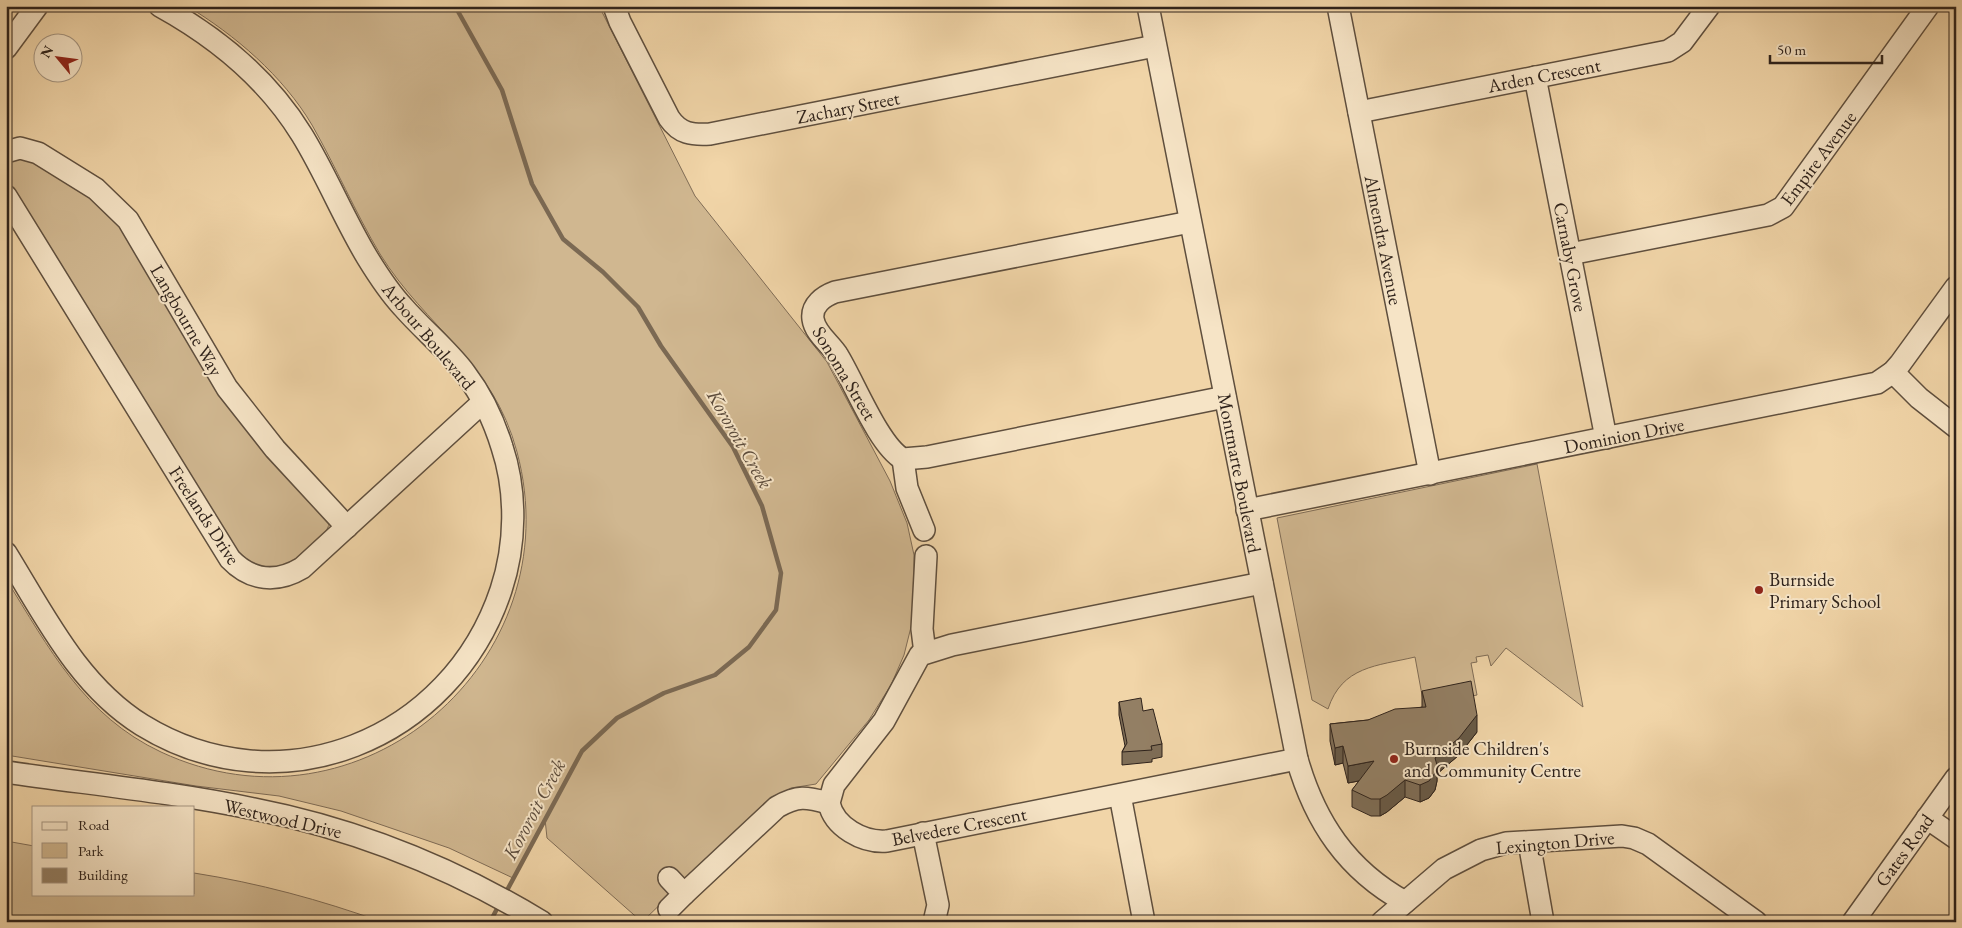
<svg xmlns="http://www.w3.org/2000/svg" width="1962" height="928" font-family="'EB Garamond',serif">
  <style>
    .green { fill: #d0b790; stroke: #7f6c56 }
    .lines { fill: none; stroke-linecap: round; stroke-linejoin: round }
    .stream { stroke: #7b6953; stroke-width: 4.5 }
    .minor-casing { stroke: #5f4f3e; stroke-width: 24 }
    .minor { stroke: #f6e4c6; stroke-width: 21 }
    .wall { fill: #7e6d56; stroke: #2e221b }
    .shaded-wall { fill: #675946; stroke: #2e221b }
    .building { fill: #937f64; stroke: #2e221b }
    .poi-dot { fill: #8f2418; stroke: #f6e4c6; stroke-width: 2 }
    .labels { text-anchor: middle; stroke-width: 4; stroke-linejoin: round; paint-order: stroke }
    .street-label { font-size: 19px; fill: #2e221b; stroke: #f6e4c6 }
    .poi-label { font-size: 19px; fill: #2e221b; stroke: #f6e4c6; text-anchor: start }
    .water-label { font-size: 20px; font-style: italic; fill: #5b4b3c; stroke: #f6e4c6 }
  </style>
  <rect width="100%" height="100%" fill="#f1d5a8"/>
  <filter id="stains"><feTurbulence type="fractalNoise" baseFrequency=".004" numOctaves="4"/><feColorMatrix values="0 0 0 0 .2 0 0 0 0 .09 0 0 0 0 .02 0 0 0 .5 -.17"/></filter>
  <radialGradient id="worn" r=".72"><stop offset=".6" stop-color="#630" stop-opacity="0"/><stop offset="1" stop-color="#630" stop-opacity=".3"/></radialGradient>
  <g class="green">
    <path d="M187,6h412l96,190 132,166 63,119 17,42 7,32v60l-10,40 -13,30 -22,35 -53,64 -25,4 -25,14 -124,120 -95,-84 -2,-19 -32,59 -64,-30 -108,-37 -62,-15 -83,-10 -190,-31v-176c43,69 78,137 155,173 199,93 412,-91 356,-300 -24,-91 -91,-124 -137,-198 -25,-42 -44,-87 -68,-129 -29,-49 -77,-90 -125,-119z"/>
    <path d="M20,153l90,56 220,312c-3,13 -11,19 -21,28 -30,24 -51,27 -77,-5l-226,-361v-21z"/>
    <path d="M1537,464l46,243 -77,-59 -15,18 -3,-11 -12,2 1,5 -6,1 6,32 -53,11 -9,-49c-38,9 -73,9 -87,52l-16,-9 -35,-182z"/>
    <path d="M6,841l28,5v48h160v-21c64,10 127,27 188,49h-376z"/>
  </g>
  <g class="lines">
    <g class="stream">
      <path d="M455,6l47,84 30,94 31,55 40,33 35,35 23,39 72,101 29,59 19,67 -5,37 -27,37 -34,28 -51,18 -47,25 -35,33 -77,143"/>
      <path d="M490,922l9,-17"/>
    </g>
    <defs>
      <g id="minor">
        <path d="M614,6l6,16 49,96c11,16 23,17 41,16l445,-88"/>
        <path d="M1148,6l149,753c18,63 50,111 108,143"/>
        <path d="M1338,6l92,468"/>
        <path d="M6,48l31,-42"/>
        <path d="M1535,77l71,361"/>
        <path d="M1359,112l309,-61 14,-9 27,-36"/>
        <path d="M6,152l14,-4 18,5 58,36 32,31 99,168 48,61 72,78"/>
        <path d="M6,196l224,363c21,22 47,24 72,9l181,-166"/>
        <path d="M1190,222l-355,70c-11,4 -24,13 -22,27 2,15 18,25 25,37 16,26 41,90 65,103l24,-2 298,-60"/>
        <path d="M1570,254l198,-39 15,-8 145,-201"/>
        <path d="M1893,372l26,26 37,29"/>
        <path d="M903,459l4,29 17,42"/>
        <path d="M1247,510l630,-127 16,-11 7,-8 56,-77"/>
        <path d="M6,553c39,63 72,132 136,172 138,85 309,15 359,-135 15,-45 16,-98 1,-143 -8,-26 -21,-53 -37,-74 -18,-24 -42,-43 -62,-66 -14,-15 -25,-32 -36,-50 -24,-40 -41,-83 -65,-122 -35,-57 -84,-97 -142,-129"/>
        <path d="M1262,583l-310,62 -32,10 -36,66 -50,64 -5,18c5,24 34,40 58,38l410,-82"/>
        <path d="M925,653l-3,-24 4,-73"/>
        <path d="M6,772c83,12 166,20 248,37 102,20 199,59 288,113"/>
        <path d="M1120,795l24,127"/>
        <path d="M1927,818l29,20"/>
        <path d="M923,833l15,72 -4,17"/>
        <path d="M1529,842l14,80"/>
        <path d="M669,878l15,16 -15,15"/>
        <path d="M684,894l93,-87c21,-12 29,-10 52,-4"/>
        <path d="M1382,922l62,-53 37,-19 25,-7 116,-7 12,2 14,6 108,78"/>
        <path d="M1853,922l103,-144"/>
      </g>
    </defs>
    <use href="#minor" class="minor-casing"/>
    <use href="#minor" class="minor"/>
  </g>
  <g class="wall">
    <path d="M1422,691l55,41 -18,23 -22,19v7l-2,9 -6,8 -9,4 -15,-5 -18,15 -7,4h-9l-19,-9v-17l7,-9 -11,2 -5,-20 -8,2 -5,-24v-17l38,-4 54,-13z"/>
    <path d="M1119,702l24,9 19,33v13l-10,2v3l-30,3v-13l3,-6 -6,-31z"/>
  </g>
  <g class="shaded-wall">
    <path d="M1477,715v17l-18,23 -22,19v7l-2,9 -6,8 -9,4v-17l15,-27z"/>
    <path d="M1343,746v17l-8,2v-17z"/>
    <path d="M1374,761v17l-26,5v-17z"/>
    <path d="M1405,780v17l-18,15 -7,4v-17z"/>
  </g>
  <g class="building">
    <path d="M1471,681l6,34 -18,23 -24,20 2,7 -2,8 -6,8 -9,4 -15,-5 -18,15 -7,4h-9l-19,-9 22,-29 -26,5 -5,-20 -8,2 -5,-24 38,-4 27,-11 31,-2 -4,-16z"/>
    <path d="M1141,698l2,13 10,-2 9,35 -11,2 1,4 -30,2 5,-9 -8,-41z"/>
  </g>
  <g class="poi-dot">
    <circle cx="1759" cy="590" r="5"/>
    <circle cx="1394" cy="759" r="5"/>
  </g>
  <g class="labels">
    <g class="street-label">
      <text transform="translate(1544 75) rotate(-11)" y="7">Arden Crescent</text>
      <text transform="translate(848 107) rotate(-11)" y="7">Zachary Street</text>
      <text transform="translate(1818 158) rotate(-53)" y="7">Empire Avenue</text>
      <text transform="translate(1384 240) rotate(79)" y="7">Almendra Avenue</text>
      <text transform="translate(1571 257) rotate(79)" y="7">Carnaby Grove</text>
      <text transform="translate(187 320) rotate(60)" y="7">Langbourne Way</text>
      <text transform="translate(429 336) rotate(50)" y="7">Arbour Boulevard</text>
      <text transform="translate(845 373) rotate(59)" y="7">Sonoma Street</text>
      <text transform="translate(1624 435) rotate(-11)" y="7">Dominion Drive</text>
      <text transform="translate(1240 473) rotate(79)" y="7">Montmarte Boulevard</text>
      <text transform="translate(205 515) rotate(57)" y="7">Freelands Drive</text>
      <text transform="translate(283 818) rotate(13)" y="7">Westwood Drive</text>
      <text transform="translate(959 826) rotate(-11)" y="7">Belvedere Crescent</text>
      <text transform="translate(1555 842) rotate(-5)" y="7">Lexington Drive</text>
      <text transform="translate(1904 850) rotate(-54)" y="7">Gates Road</text>
    </g>
    <g class="poi-label">
      <text x="1769" y="586">Burnside<tspan x="1769" dy="22">Primary School</tspan></text>
      <text x="1404" y="755">Burnside Children's<tspan x="1404" dy="22">and Community Centre</tspan></text>
    </g>
    <g class="water-label">
      <text transform="translate(740 439) rotate(60)" y="7">Kororoit Creek</text>
      <text transform="translate(534 809) rotate(-62)" y="7">Kororoit Creek</text>
    </g>
  </g>
  <rect width="1962" height="928" fill="none" stroke="#f1d5a8" stroke-width="25"/>
  <rect x="8" y="8" width="1947" height="913" fill="none" stroke="#2e221b" stroke-width="2.5"/>
  <rect x="12" y="12" width="1937" height="903" fill="none" stroke="#2e221b"/>
  <rect x="32" y="806" width="162" height="90" fill="#f6e4c6" stroke="#a69682"/>
  <rect x="42" y="822" width="25" height="8" fill="#f6e4c6" stroke="#a69682"/>
  <text x="78" y="830" font-size="15" fill="#2e221b">Road</text>
  <rect x="42" y="843" width="25" height="15" fill="#d0b790" stroke="#a69682"/>
  <text x="78" y="856" font-size="15" fill="#2e221b">Park</text>
  <rect x="42" y="868" width="25" height="15" fill="#937f64" stroke="#a69682"/>
  <text x="78" y="880" font-size="15" fill="#2e221b">Building</text>
  <g transform="translate(58 58) rotate(299)"><circle r="24" fill="#f6e4c6" stroke="#a69682"/>
  <path d="M0-4L9 19L0 12L-9 19Z" fill="#8f2418"/>
  <text y="-8" font-size="14" font-weight="bold" text-anchor="middle" fill="#2e221b">N</text>
  </g>
  <path d="M1770 55v8h112v-8" fill="none" stroke="#2e221b" stroke-width="2.5"/>
  <text x="1777" y="55" font-size="15" fill="#2e221b" stroke="#f6e4c6" stroke-width="4" paint-order="stroke">50 m</text>
  <rect width="100%" height="100%" filter="url(#stains)"/>
  <rect width="100%" height="100%" fill="url(#worn)"/>
</svg>
